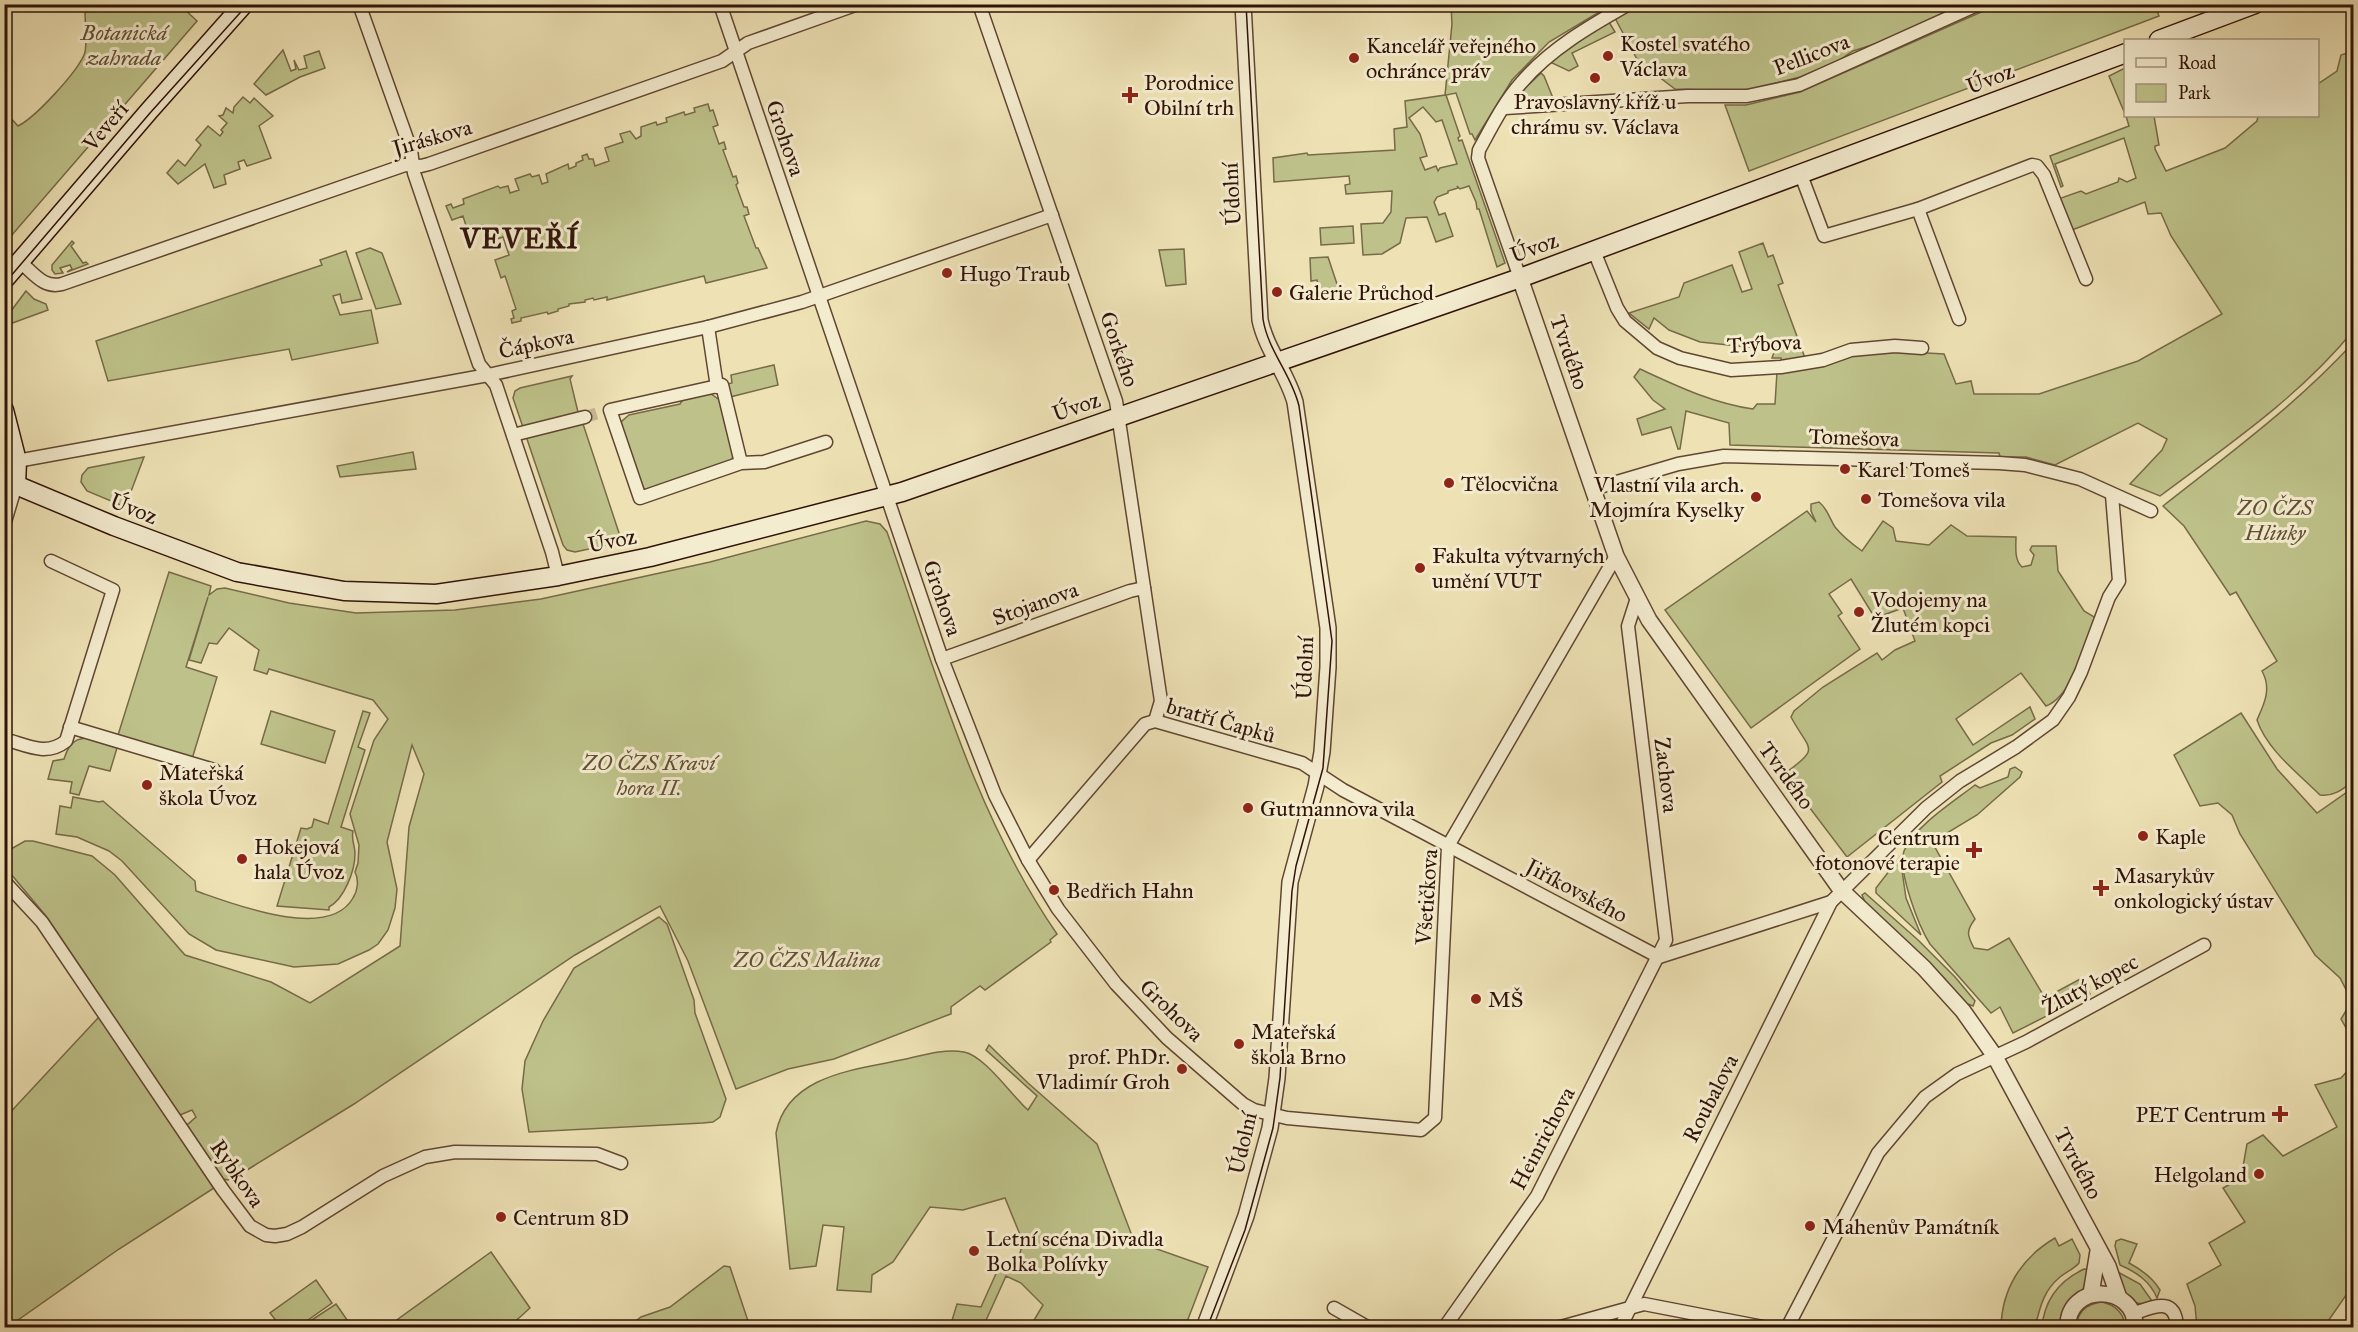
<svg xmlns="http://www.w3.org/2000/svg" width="2358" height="1332" font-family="'IM FELL Great Primer',serif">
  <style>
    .green { fill: #bec28a; stroke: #776a48; stroke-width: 1.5; fill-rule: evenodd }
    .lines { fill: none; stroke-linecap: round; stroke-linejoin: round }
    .minor-tunnel { stroke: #c8b892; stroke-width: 12; stroke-dasharray: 12 6; stroke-linecap: butt }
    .minor-casing { stroke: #604632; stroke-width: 15 }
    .tertiary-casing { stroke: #604632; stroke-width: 18 }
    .secondary-casing { stroke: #301207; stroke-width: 21 }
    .minor { stroke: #f4eccf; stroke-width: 12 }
    .tertiary { stroke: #f4eccf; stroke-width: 15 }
    .secondary { stroke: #f4eccf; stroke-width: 18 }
    .tram { stroke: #301207; stroke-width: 1.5 }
    .poi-dot { fill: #8f2418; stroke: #f4eccf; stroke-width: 2 }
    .labels { text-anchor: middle; stroke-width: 6; stroke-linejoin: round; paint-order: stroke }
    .park-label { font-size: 22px; font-style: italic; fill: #625035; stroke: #f4eccf }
    .poi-label { font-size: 22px; fill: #301207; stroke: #f4eccf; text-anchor: start }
    .street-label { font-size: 22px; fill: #301207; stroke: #f4eccf }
    .district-label { font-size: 28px; font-weight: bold; letter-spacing: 1.5px; fill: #301207; stroke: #f4eccf }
  </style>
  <rect width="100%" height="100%" fill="#eee2b5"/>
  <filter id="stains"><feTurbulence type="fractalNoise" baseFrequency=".00333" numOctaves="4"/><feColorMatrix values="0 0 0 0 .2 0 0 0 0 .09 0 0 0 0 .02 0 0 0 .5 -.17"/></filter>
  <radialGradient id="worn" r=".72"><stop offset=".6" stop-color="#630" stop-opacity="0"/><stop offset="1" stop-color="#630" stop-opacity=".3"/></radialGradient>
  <g class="green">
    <path d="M1637,4l327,1 -83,37 -28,9 -15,10 -38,16 -47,12 -21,2 -57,-2 -37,-28 -22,-41 2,-5z"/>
    <path d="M93,5h87l17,16 -192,222v-131l13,14c18,-9 58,-53 66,-71 4,-8 1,-32 1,-42z"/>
    <path d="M1451,5h160l-62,37 -37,38 -37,60 -3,-6h-2l-14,-41 -10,2 14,41 -2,2 1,3 3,-1 43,123 -8,4 -18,-58h-2l-1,-7 -7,-16 -9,3 -3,-3 1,2 -10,3v2l-11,4 -3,5 5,13 6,-2 8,23 -17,6 -9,-25 -21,1 -6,25 -18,11 -19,1 -2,-31 22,-1 8,-11 1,-21 -46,3 -1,-9 5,-1 -1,-8 -75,6 -1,-24 34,-5 1,2 87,-5 -1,-21 13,-2 -2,-26 40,-6 7,-71zM1423,107l13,15 6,-2 15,44 -17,4 -2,3 -2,-5 -11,4 -5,-12 7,-2 -7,-22 -11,-16z"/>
    <path d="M1997,5h158l4,11 -410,155 -24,-66h21l54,-13z"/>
    <path d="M1609,22l6,10 -43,21 6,13 -9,5 -17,-8 -1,-1 18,-15z"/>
    <path d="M283,50l8,21 5,-2 -2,-9 5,10 8,-2 -3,-12 15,-5 6,17 -25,9 -34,18 -12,-11z"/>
    <path d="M2353,51v280c-54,66 -125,114 -193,165l-30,-12 32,-34 5,-11 -29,-16 -83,42 -29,-8h-26l-1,-4 -269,-8 -1,-22 -43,-12 -6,38h-2l-7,-22 -29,8 -5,-16 28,-10 -12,-9 -19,-23 6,-8c37,17 72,34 113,40l4,-5h18l2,-32 76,-17 38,-4 53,3 12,30 15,-3 3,13h65l99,-33 84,-47 -51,-78 -10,-23 -13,1 -3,-12 -73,28 -13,-29 2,-3 20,-7 5,3 32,-12 1,-4 8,4 9,-4 -12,-40 -69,26 8,22 -2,1 -11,-31 79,-30 -3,-10h28l5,29 -4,1v3l11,22 59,-23 32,-27 1,-5h60v-32l19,-13 4,-16z"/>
    <path d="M2125,68v46l-16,-38z"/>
    <path d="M1541,73l3,3 9,22 -30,2 -2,-8z"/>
    <path d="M243,97l7,6 4,-5 19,18 -14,10 12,32 -24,8 -3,-6 -6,2 2,7 -16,6 2,9 -12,4 -9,-24 -27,20 -11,-11 11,-13 7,6 16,-21 -5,-5 12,-14 12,10 3,-4 -2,-2 6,-7 -8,-7 4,-1 3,-7 7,5 1,-6z"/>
    <path d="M708,104l2,7 3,-1 5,15 -5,2 6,17 5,-2 2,7 -3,1 10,27 3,-1 2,7 -2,2 8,22h3l2,7 -5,2 12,32h2l9,20 -61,15 -2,-7 -97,24v-3l-13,3 -1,-2 -8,2v2l-16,2v2l-11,3v2l-10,3 -1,-2 -26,6v3l-9,2 -1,-4 3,-1 -2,-7 4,-2 -11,-33 -4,2 -6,-18 14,-5 -6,-18 -15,5 -5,-17 -16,4 -4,-13 -11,4 -6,-14 5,-2 2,4 11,-4 -1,-5 35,-13 2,2 8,-2 2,7 9,-3 -4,-11 15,-5 2,3 7,-2 3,9 6,-2 -2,-8 22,-10 1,5 7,-3v-3l7,-3 -1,-4 5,-2 2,5h4l2,7 14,-5 -4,-13 18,-6 -3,-8 10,-3 6,8 5,-3v-9l15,-5 1,3 10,-3 -1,-4 18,-6 1,3 10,-3 -1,-4z"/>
    <path d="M1353,226l1,17 -33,2 -1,-17z"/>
    <path d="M72,241l2,2 -3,3 12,17 3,-1 2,2 -21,8 5,-3 -2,-4 -10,3 3,5 -8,1 -3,-4v-5z"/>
    <path d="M1763,243l5,14 5,-2 10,28 -5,2 27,73 -23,6 -1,-6h-9l4,-11 -5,-2 -2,3 -5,-2 -7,2 -57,-6 -31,-12 -15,-12 -5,11 -20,-16 50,-16 5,-14 48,-18 10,27 10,-3 -13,-37z"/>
    <path d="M370,248l12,5 19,51 -25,5 -20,-56z"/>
    <path d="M1184,249l2,35 -20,2 -7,-36z"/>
    <path d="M346,251l16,48 -20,4 -2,-9 -7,2 7,19 31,-5 7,33 -86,17 -3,-11 -181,32 -12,-40 226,-76 -2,-5z"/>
    <path d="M1328,257l11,33 -21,7 -2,-7 2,-5 -1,-5 -6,1 -1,-23z"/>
    <path d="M26,291l8,8 12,5 2,6 -41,15 -2,-6z"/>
    <path d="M2353,343v438c-10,8 -19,16 -33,14 -22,-22 -53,-45 -63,-75 7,-16 15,-31 5,-49l15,-10 -41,-69 -6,3 -46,-69 -21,-20c66,-52 133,-101 190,-163z"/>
    <path d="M774,365l4,20 -48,12 -3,-13 5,-1 -1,-8z"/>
    <path d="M572,376l-2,3 8,33 5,-1v13l39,118 -47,10 -8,-2 -4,-5 -50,-147 2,-7 5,-3z"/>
    <path d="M702,394h9l10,7 13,53 -3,7 -84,29 -5,-1 -22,-63 2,-5 7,-6 51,-11 3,-5z"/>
    <path d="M413,452l3,17 -76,8 -3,-11z"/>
    <path d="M144,457l-17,45 24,10 -4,4 -60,-25 -6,-9 1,-7 6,-7z"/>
    <path d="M1819,502c9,7 10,16 16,25 8,10 17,17 27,24l21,-30 10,7 3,13 33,4 22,-20 16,11 49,1c0,10 -2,23 6,30l9,-2 3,-10 -4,-5 2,-4h24l2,25 26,40 12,7c-9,24 -24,79 -50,88l-25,-33 -65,46 17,26 57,-38 5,12 -23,16 -21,8 -51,33 2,6 -95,75 -63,-83c38,-27 25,-23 7,-57l3,-6 29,-24 54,-34 5,7 13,-10 20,-9 -12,-33 -28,10 -24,-39 -22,15 13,19 -4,3 22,33 -109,79 -86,-118 142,-99 9,11 -5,-11v-7z"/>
    <path d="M866,521l14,3 7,8c48,137 87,282 170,402l-7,6 1,2 -66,48 -5,-4 -29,21v7l-3,1 -114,44 -46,10 -52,20 -48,-128 -28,-55 -85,49 -221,149 -115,71 -11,5 -5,-1 -36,-54 9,-8 -4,-7 -12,5 -134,-199 -41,-49 -1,-14 21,-12h8l59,15 23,19 70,80 86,27 39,21 90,-57 9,-119 15,-53 -12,-29 -25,97 10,47 -2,19 -7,22 -10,14 -9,6 -31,14 -44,3 -78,-17 -27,-16 -67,-73 -13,-10 -32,-14 -21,-3 4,-28 11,2 2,-11 26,5 4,-1 92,80 1,10c35,12 132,51 157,7 5,-8 6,-18 2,-26l3,-9 1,-18 -9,-31 24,-74 14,-21 -15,-19 -104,-31 -2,5 -13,-4 5,-20 -30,-22 -12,16 -8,-1 -8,20 -12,-3 19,-63 -22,70 31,10 -25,82 -74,-24 51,-163 42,14 -2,9 8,-6 8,-1 64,15 67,10 99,-3 86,-11 169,-37z"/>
    <path d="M271,711l64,20 -10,32 -64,-19z"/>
    <path d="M363,711l7,2 -12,34 7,3 -24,77 12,4c-2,9 2,14 2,23 0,17 -11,45 -26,53v3l-52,-4 24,-78 6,1 5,-2 2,-8 14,5z"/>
    <path d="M2241,713l36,56 40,44 36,-25v252l-12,-21 11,-18 -12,-23 -25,-23 -75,-121 -8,-19 -14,-12 -18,3 -26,-51z"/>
    <path d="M86,738l31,10 -7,23 -21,-5 -10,29 -9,-2 2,-11 -24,-3 5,-18 11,-2c4,-12 8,-20 22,-21z"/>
    <path d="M2015,767l7,5 -2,5 -43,38 -45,27 43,77c-9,12 -8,16 -1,29l14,2 21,-12 36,60 37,-20 8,16 -77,39 -13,-26 -9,6 -61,-69c-11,-17 -33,-74 -26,-93 11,-25 49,-49 71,-66l5,3 28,-11 2,-8z"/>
    <path d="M1900,857l6,41 15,37 -45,-42v-5z"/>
    <path d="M1865,893l53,47 37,37 20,24 -2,5 -8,-3 -21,-25 -79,-76 -3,-7z"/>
    <path d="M659,917l8,7 27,76 1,13 31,86 -6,18 -7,5 -10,1 -174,9 -7,-43 3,-28 18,-40 31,-53z"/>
    <path d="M98,1018h4l112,170 -95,61 -111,78h-3l-1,-208z"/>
    <path d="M989,1045l39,38 69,61 37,97 74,26 -23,60h-155l13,-22 -22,-22 -15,-7 -23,51h-33l7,-23 24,3 18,-40 17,1 7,-26 -18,-44 -42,12 -33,-3 -37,55 -21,13 -1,17 -34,-2 7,-63 -21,-2 -7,41 -26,3 -14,-136c11,-57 77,-63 125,-73 19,-4 43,-12 63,-8 21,4 48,44 64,58l9,-14 -51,-46z"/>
    <path d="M2353,1065l1,204 -5,22 -25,36h-127l-2,-21 -8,-22 34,-19 -12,-22 36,-21 -22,-34 18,-10 6,-34 16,-9 20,21 54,-29 -22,-42 26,-7z"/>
    <path d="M2055,1238l4,8 13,-7 8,16 -1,8c-5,6 -13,9 -19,14 -17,14 -20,31 -25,50h-34c1,-38 20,-69 54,-89z"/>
    <path d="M2121,1239l16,5 -8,19c13,7 24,15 31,27l-3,8c-7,-17 -21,-26 -37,-33l-5,-19 1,-5z"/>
    <path d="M491,1252l39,56 -21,19h-122z"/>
    <path d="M724,1266l6,1 20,60h-122l13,-10 29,-10z"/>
    <path d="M2084,1269l6,1 -7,19 -8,6 -12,17 -5,14 -16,2c2,-29 17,-47 42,-59z"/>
    <path d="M2116,1271l24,13 12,17c-22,11 -31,-14 -36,-30z"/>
    <path d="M316,1280l16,23 -34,24h-17l-11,-14z"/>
    <path d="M2102,1302c13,3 22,11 23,25l-49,1c1,-16 10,-24 26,-26z"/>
    <path d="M336,1304l16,23h-51z"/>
  </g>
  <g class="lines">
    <path class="minor-tunnel" d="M585,417l13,-4"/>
    <defs>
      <g id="minor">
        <path d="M359,4l52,146 3,23 65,191 17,21 56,167 6,24"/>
        <path d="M720,4l222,655 53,136 33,65 30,49 58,75 51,54 76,66 11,6 33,8 134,12 14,-12 13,-272 168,-290"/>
        <path d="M979,4l137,397 45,300 -6,20"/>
        <path d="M1505,108l183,-12h59l52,-11 180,-81"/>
        <path d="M1801,175l23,61 94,-27 114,-44 5,1 7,9 42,104"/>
        <path d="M1918,209l41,110"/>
        <path d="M1594,251l23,57 8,13 32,27 23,10 51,12 50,-3 42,-7 28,-10 44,-4 27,2"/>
        <path d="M20,262c13,10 23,27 42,22l343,-119 16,1 8,-2 293,-103 26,-18 110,-39"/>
        <path d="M1520,278l-42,-120 1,-8c12,-22 25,-48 42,-67 29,-34 69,-57 108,-79"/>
        <path d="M708,327l9,60"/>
        <path d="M513,435l72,-18"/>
        <path d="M17,461l471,-86 220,-48 94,-25 250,-87"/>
        <path d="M741,463l-19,-78 -112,25 30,88 101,-35 23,-1 62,-20"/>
        <path d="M1593,489l85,-25 46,-8 275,7 26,2 55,14 71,32"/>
        <path d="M4,525l12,-40"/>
        <path d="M942,659l188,-68 14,-3"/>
        <path d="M70,727l144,43"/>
        <path d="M4,739c23,6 42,18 62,2l47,-151 -62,-29"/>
        <path d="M1028,860l117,-136 10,-3 147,42 41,27 316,167 172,-55"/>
        <path d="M4,881l38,41 181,268 27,36 16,9 9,1 12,-2 15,-7 81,-51 42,-19 30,-5 142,2 24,9"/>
        <path d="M1334,1308l35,20"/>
        <path d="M2132,1314c21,-7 44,-19 45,14"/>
        <path d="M1444,1328l93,-132 129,-256 -38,-314 9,-28"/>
        <path d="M1557,1328l87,-24 124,24"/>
        <path d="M1620,1328l211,-426 95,-94 34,-27 56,-34 37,-27 16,-23 12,-25 28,-75 10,-16 -7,-86"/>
        <path d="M1787,1328l91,-175 47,-56 32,-23 69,-32 178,-97"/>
      </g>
      <g id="tertiary">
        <path d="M1520,278l96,278 33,64 192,270 83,78 39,43 31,44 114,211 11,32"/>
        <path d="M2091,1294l7,-43"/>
        <path d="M1204,1328l42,-112 24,-88 7,-50 13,-196 26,-96 6,-34 6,-85v-39l-33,-226c-8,-29 -29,-53 -35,-82l-17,-316"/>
        <path d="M2068,1328c-2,-46 69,-45 67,0"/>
      </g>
      <g id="secondary">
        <path d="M2159,40l96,-36"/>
        <path d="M4,280l145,-169 95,-107"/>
        <path d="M4,410l13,51 -1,24"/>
        <path d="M4,480l110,46 123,46 107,19 92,3 122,-18 92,-19 252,-65 618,-214 606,-225"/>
      </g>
    </defs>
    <use href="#minor" class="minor-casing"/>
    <use href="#tertiary" class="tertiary-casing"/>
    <use href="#secondary" class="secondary-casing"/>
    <use href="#minor" class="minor"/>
    <use href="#tertiary" class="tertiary"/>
    <use href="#secondary" class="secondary"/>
    <g class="tram">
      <path d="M4,284l146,-171 98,-109"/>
      <path d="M1207,1328l38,-98 28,-102 7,-50 12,-187 4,-25 27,-98 9,-127 -33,-235c-7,-31 -31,-55 -36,-87l-17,-315"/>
    </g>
  </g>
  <g class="poi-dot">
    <circle cx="1608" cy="56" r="6"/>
    <circle cx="1354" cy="58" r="6"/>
    <circle cx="1595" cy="78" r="6"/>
    <path d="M1127 86h6v6h6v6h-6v6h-6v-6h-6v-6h6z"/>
    <circle cx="947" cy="273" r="6"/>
    <circle cx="1277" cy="292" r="6"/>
    <circle cx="1845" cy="469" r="6"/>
    <circle cx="1449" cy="483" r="6"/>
    <circle cx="1756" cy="497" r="6"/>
    <circle cx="1866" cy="499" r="6"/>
    <circle cx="1420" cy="568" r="6"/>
    <circle cx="1859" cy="612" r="6"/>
    <circle cx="147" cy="785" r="6"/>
    <circle cx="1248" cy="808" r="6"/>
    <circle cx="2143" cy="836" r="6"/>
    <path d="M1971 841h6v6h6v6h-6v6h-6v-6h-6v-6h6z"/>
    <circle cx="242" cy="859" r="6"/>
    <path d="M2098 879h6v6h6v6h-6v6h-6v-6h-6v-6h6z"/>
    <circle cx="1054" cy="890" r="6"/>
    <circle cx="1476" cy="999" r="6"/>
    <circle cx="1239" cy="1044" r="6"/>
    <circle cx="1182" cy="1069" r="6"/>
    <path d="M2277 1105h6v6h6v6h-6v6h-6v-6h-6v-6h6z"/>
    <circle cx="2259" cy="1174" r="6"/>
    <circle cx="501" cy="1217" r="6"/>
    <circle cx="1810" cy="1226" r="6"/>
    <circle cx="974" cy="1251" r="6"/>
  </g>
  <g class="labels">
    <g class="park-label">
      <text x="124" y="40">Botanická<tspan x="124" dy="25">zahrada</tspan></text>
      <text x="2275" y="515">ZO ČZS<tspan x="2275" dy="25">Hlinky</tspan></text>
      <text x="649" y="770">ZO ČZS Kraví<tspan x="649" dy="25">hora II.</tspan></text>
      <text x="807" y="967">ZO ČZS Malina</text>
    </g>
    <g class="poi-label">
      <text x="1620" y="51">Kostel svatého<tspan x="1620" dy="25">Václava</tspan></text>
      <text x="1366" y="53">Kancelář veřejného<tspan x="1366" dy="25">ochránce práv</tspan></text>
      <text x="1144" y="90">Porodnice<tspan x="1144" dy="25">Obilní trh</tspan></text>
      <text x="1595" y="109" text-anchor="middle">Pravoslavný kříž u<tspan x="1595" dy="25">chrámu sv. Václava</tspan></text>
      <text x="959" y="281">Hugo Traub</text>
      <text x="1289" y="300">Galerie Průchod</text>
      <text x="1857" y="477">Karel Tomeš</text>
      <text x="1461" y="491">Tělocvična</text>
      <text x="1744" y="492" text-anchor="end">Vlastní vila arch.<tspan x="1744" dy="25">Mojmíra Kyselky</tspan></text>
      <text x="1878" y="507">Tomešova vila</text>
      <text x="1432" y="563">Fakulta výtvarných<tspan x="1432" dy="25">umění VUT</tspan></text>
      <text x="1871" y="607">Vodojemy na<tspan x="1871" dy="25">Žlutém kopci</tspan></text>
      <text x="159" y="780">Mateřská<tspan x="159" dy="25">škola Úvoz</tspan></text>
      <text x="1260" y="816">Gutmannova vila</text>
      <text x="2155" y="844">Kaple</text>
      <text x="1960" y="845" text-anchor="end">Centrum<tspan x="1960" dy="25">fotonové terapie</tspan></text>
      <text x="254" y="854">Hokejová<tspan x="254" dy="25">hala Úvoz</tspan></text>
      <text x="2114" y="883">Masarykův<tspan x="2114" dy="25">onkologický ústav</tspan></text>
      <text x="1066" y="898">Bedřich Hahn</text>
      <text x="1488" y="1007">MŠ</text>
      <text x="1251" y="1039">Mateřská<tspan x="1251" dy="25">škola Brno</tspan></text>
      <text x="1170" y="1064" text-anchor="end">prof. PhDr.<tspan x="1170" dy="25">Vladimír Groh</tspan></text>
      <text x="2266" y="1122" text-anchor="end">PET Centrum</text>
      <text x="2247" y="1182" text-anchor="end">Helgoland</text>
      <text x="513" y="1225">Centrum 8D</text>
      <text x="1822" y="1234">Mahenův Památník</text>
      <text x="986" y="1246">Letní scéna Divadla<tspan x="986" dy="25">Bolka Polívky</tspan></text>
    </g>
    <g class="street-label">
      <text transform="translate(1811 54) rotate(-21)" y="8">Pellicova</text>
      <text transform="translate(1990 78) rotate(-21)" y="8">Úvoz</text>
      <text transform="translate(105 126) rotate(-50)" y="8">Veveří</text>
      <text transform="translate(432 137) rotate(-16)" y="8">Jiráskova</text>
      <text transform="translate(786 138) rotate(71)" y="8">Grohova</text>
      <text transform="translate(1231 194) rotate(-93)" y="8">Údolní</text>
      <text transform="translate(1534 247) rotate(-20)" y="8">Úvoz</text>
      <text transform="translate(536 343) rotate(-12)" y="8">Čápkova</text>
      <text transform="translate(1764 343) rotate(-3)" y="8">Trýbova</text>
      <text transform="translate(1120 349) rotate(71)" y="8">Gorkého</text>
      <text transform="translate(1570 352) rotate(71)" y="8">Tvrdého</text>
      <text transform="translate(1076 406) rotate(-19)" y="8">Úvoz</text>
      <text transform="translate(1854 437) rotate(2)" y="8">Tomešova</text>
      <text transform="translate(134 508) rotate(22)" y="8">Úvoz</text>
      <text transform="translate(612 540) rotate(-11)" y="8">Úvoz</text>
      <text transform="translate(943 598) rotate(71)" y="8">Grohova</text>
      <text transform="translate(1035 603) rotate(-20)" y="8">Stojanova</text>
      <text transform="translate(1304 668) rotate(-88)" y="8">Údolní</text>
      <text transform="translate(1221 720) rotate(16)" y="8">bratří Čapků</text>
      <text transform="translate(1667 775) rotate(83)" y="8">Zachova</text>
      <text transform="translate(1787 775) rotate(54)" y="8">Tvrdého</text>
      <text transform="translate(1577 890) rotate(28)" y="8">Jiříkovského</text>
      <text transform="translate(1426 897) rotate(-86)" y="8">Všetičkova</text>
      <text transform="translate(2090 984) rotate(-28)" y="8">Žlutý kopec</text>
      <text transform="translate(1172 1010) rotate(44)" y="8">Grohova</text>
      <text transform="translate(1710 1098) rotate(-63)" y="8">Roubalova</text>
      <text transform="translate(1542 1138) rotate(-62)" y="8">Heinrichova</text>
      <text transform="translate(1242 1143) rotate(-77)" y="8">Údolní</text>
      <text transform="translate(2079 1163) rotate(62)" y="8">Tvrdého</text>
      <text transform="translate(238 1173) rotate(55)" y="8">Rybkova</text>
    </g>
    <g class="district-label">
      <text x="520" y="248">VEVEŘÍ</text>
    </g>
  </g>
  <rect width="2358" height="1332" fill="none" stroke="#eee2b5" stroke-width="24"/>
  <rect x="6" y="6" width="2346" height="1320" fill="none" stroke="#301207" stroke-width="3"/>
  <rect x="12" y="12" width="2334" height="1308" fill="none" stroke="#301207" stroke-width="1.5"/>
  <rect x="2124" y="39" width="195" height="78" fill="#f4eccf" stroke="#a6957f" stroke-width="1.5"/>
  <rect x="2136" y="58" width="30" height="9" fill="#f4eccf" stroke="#a6957f" stroke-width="1.5"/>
  <text x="2178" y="69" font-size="18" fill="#301207">Road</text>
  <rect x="2136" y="84" width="30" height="18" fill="#bec28a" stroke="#a6957f" stroke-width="1.5"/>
  <text x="2178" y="99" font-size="18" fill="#301207">Park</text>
  <rect width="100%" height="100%" filter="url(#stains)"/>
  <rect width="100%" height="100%" fill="url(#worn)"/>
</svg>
